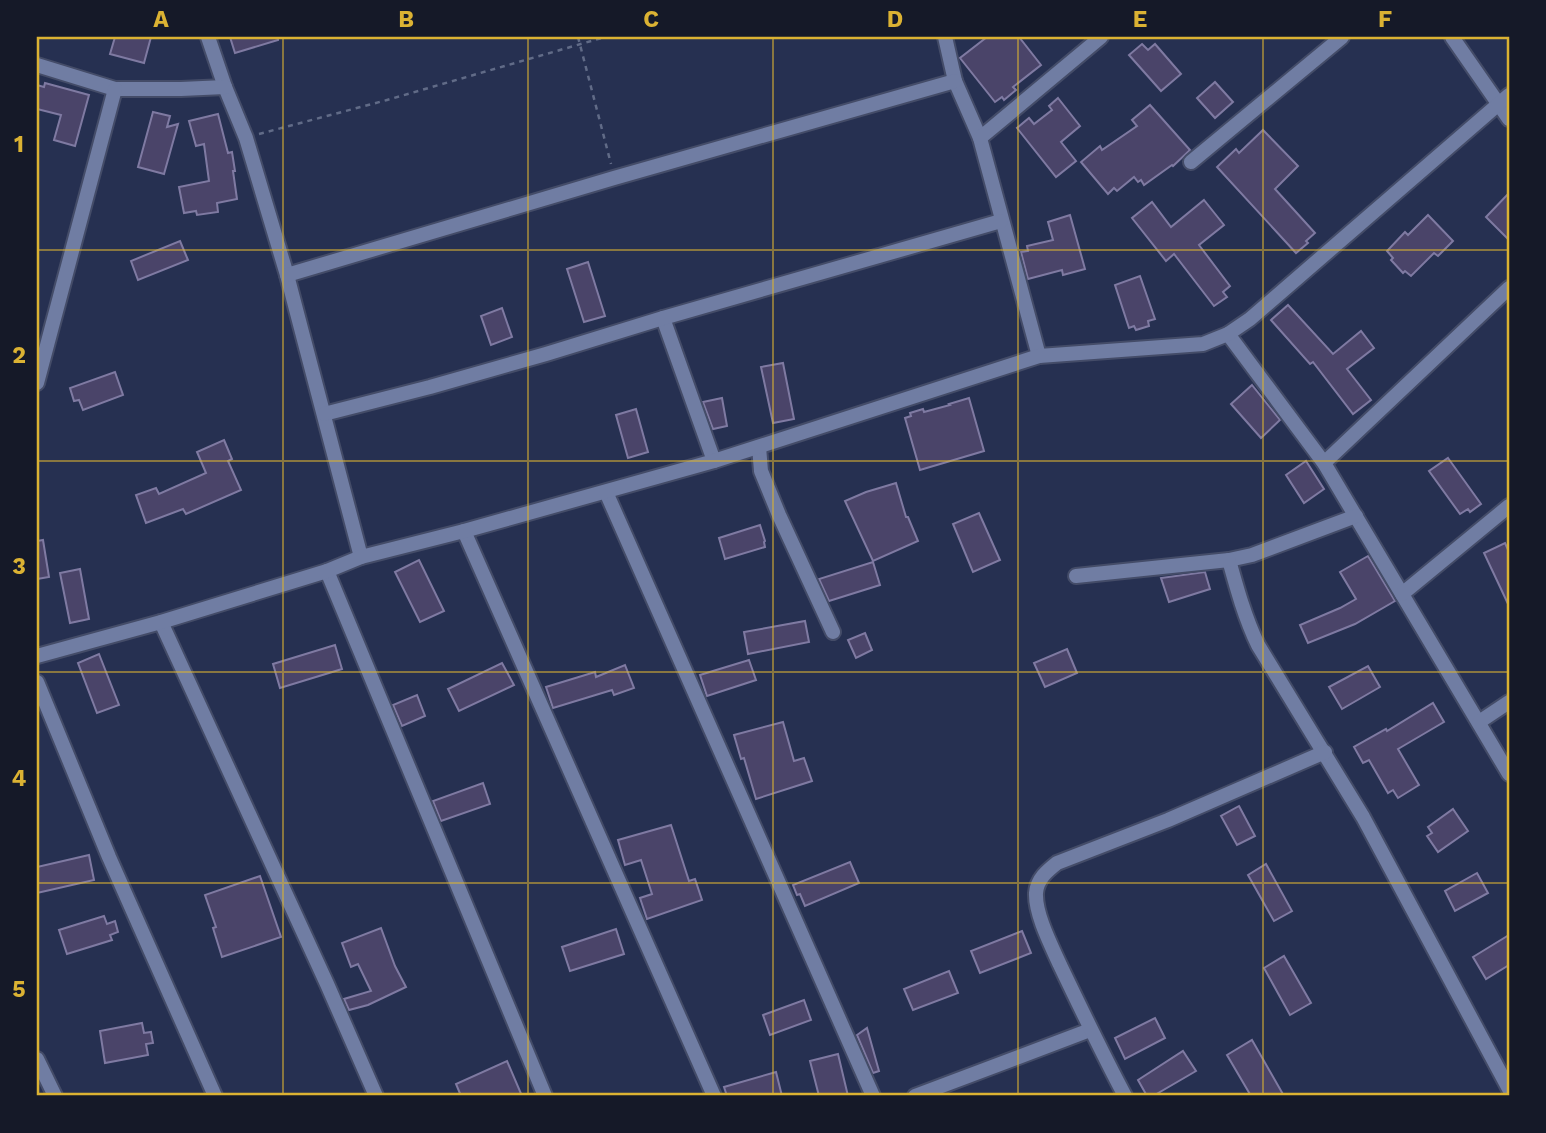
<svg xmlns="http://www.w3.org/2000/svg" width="1546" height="1133" font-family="'Work Sans',sans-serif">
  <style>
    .building { fill: #4a4469; stroke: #7f7aa2; stroke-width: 2 }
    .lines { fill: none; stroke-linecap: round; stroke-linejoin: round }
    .minor-casing { stroke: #444c68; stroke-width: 18 }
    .path { stroke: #616b87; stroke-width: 2.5; stroke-dasharray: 5 5; stroke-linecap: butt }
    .minor { stroke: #707da3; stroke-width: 14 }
    .grid { fill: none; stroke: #dbb233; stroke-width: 2; stroke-opacity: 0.55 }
    .neatline { fill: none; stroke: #dbb233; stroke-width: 2.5 }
    .grid-label { font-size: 23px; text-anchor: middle; font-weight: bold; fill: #dbb233 }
  </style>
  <rect width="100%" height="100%" fill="#263051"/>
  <g class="building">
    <path d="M115,37h36l-7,26 -34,-9z"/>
    <path d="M230,37h48v3l-43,13z"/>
    <path d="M987,37h32l22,28 -28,22 3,3 -12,10 -2,-3 -7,5 -35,-44z"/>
    <path d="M1142,44l6,6 7,-6 26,30 -20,17 -32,-36z"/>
    <path d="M1215,82l18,20 -18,16 -18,-20z"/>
    <path d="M45,83l44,12 -14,51 -21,-6 7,-25 -24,-6v-24l7,2z"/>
    <path d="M1058,98l22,28 -19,16 15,19 -20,16 -39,-49 12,-10 5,6 18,-14 -3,-4z"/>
    <path d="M1150,105l40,45 -17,16 -1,-1 -28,20 -3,-5 -3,2 -4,-5 -17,14 -3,-3 -6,6 -27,-32 19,-16 2,4 35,-24 -5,-6z"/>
    <path d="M153,112l17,4 -3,11 11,-3 -14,50 -26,-7z"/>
    <path d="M218,114l10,39 4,-1 3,19h-2l4,28 -20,4 1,9 -21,3 -1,-4 -12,2 -5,-26 30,-6 -5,-37 -8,2 -7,-25z"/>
    <path d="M1263,130l35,36 -23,23 40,44 -9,8 2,2 -12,10 -79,-86 19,-18 3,4z"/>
    <path d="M1509,193v47l-23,-23z"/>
    <path d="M1204,200l20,25 -25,20 31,41 -7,6 4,5 -13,9 -40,-52 -8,7 -34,-43 20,-16 19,25z"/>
    <path d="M1070,215l15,54 -22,6 -1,-5 -34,9 -7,-27 7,-1 -1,-5 26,-6 -5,-18z"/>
    <path d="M1428,215l25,26 -15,15 -4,-3 -23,23 -6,-5 -2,2 -12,-13 2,-2 -6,-7 18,-19 3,3z"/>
    <path d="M180,241l8,19 -50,20 -7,-19z"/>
    <path d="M588,262l17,54 -21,6 -17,-53z"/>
    <path d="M1140,276l15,43 -7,2 1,5 -13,4 -2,-4 -5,2 -14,-43z"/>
    <path d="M1288,305l45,49 28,-23 13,17 -27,21 24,31 -18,14 -40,-52 -3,2 -39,-44z"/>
    <path d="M502,308l10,29 -21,8 -10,-29z"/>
    <path d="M783,363l11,56 -21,4 -12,-56z"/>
    <path d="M115,372l8,23 -40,15 -4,-10 -5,1 -4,-13z"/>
    <path d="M1252,385l28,35 -19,18 -30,-34z"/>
    <path d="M722,398l5,28 -14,3 -10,-27z"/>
    <path d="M969,398l15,53 -64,19 -15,-52 6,-2 -1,-3 13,-4 1,3 26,-7 -1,-1z"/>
    <path d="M636,409l12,43 -20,6 -12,-43z"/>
    <path d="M224,440l8,19 -4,2 13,29 -55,24 -3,-5 -37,14 -10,-28 20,-7 3,6 47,-21 -9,-21z"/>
    <path d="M1448,458l33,46 -11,8 -2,-3 -8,5 -31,-43z"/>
    <path d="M1306,461l18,28 -20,14 -18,-28z"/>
    <path d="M896,483l10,34h2l10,24 -45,20 -28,-60 21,-9z"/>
    <path d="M979,513l21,47 -27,12 -20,-48z"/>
    <path d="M760,525l5,16 -1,1 1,5 -40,12 -6,-21z"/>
    <path d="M43,540l6,37 -12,2v-38z"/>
    <path d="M1505,543l4,9v54l-25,-53z"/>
    <path d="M1368,556l27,45 -40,23 -47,19 -8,-18 40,-17 16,-9 -16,-27z"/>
    <path d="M419,560l25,51 -24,11 -25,-50z"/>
    <path d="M873,562l7,23 -51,16 -10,-22z"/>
    <path d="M80,569l9,50 -19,4 -10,-50z"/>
    <path d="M1205,572l5,17 -41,13 -8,-24z"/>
    <path d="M805,621l4,21 -61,12 -4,-22z"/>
    <path d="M865,633l7,17 -16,8 -8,-18z"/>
    <path d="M335,645l7,24 -62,19 -7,-24z"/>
    <path d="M1067,649l10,24 -32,14 -11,-24z"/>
    <path d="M99,654l20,51 -22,8 -19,-50z"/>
    <path d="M749,660l7,20 -49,16 -7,-21z"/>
    <path d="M502,663l12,22 -55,26 -11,-22z"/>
    <path d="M625,665l9,23 -20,7 -2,-5 -59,18 -7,-21 49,-15 1,5z"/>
    <path d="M1368,666l12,21 -38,22 -13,-22z"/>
    <path d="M417,695l8,21 -23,10 -9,-21z"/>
    <path d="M1433,703l11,19 -46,27 21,36 -21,13 -5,-8 -5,3 -19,-33 -6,3 -9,-16 32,-18 1,2z"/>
    <path d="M783,722l11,39 10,-3 8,23 -56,18 -12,-41 -3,1 -7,-24z"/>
    <path d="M483,783l7,21 -49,17 -8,-20z"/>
    <path d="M1239,806l16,30 -18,9 -16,-29z"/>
    <path d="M1453,809l15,22 -30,21 -11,-16 5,-3 -4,-6z"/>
    <path d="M671,825l18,56 6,-2 7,21 -55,19 -7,-21 12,-4 -11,-34 -16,5 -7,-25z"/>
    <path d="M89,855l5,25 -57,13v-26z"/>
    <path d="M850,862l9,21 -54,23 -5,-12 -3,1 -4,-10z"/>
    <path d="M1266,864l26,47 -18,10 -26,-46z"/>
    <path d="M1477,873l11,20 -33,18 -10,-20z"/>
    <path d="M260,876l21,61 -59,20 -9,-29 3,-1 -11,-32z"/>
    <path d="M104,916l3,8 8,-3 3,11 -8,3 2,5 -45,14 -8,-24z"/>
    <path d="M381,928l14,38 11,21 -38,18 -19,5 -5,-11 27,-8 -13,-27 -7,3 -9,-24z"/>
    <path d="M616,929l8,25 -54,17 -8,-24z"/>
    <path d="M1022,931l9,22 -51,20 -9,-22z"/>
    <path d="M1509,935v30l-23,14 -13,-22z"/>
    <path d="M1284,956l27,47 -21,12 -26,-47z"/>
    <path d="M949,971l9,22 -45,17 -9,-21z"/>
    <path d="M804,1000l7,20 -41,15 -7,-20z"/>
    <path d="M1155,1018l10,20 -40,21 -10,-21z"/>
    <path d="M142,1023l2,10 7,-1 2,11 -7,1 2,11 -43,8 -5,-32z"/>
    <path d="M867,1028l12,43 -6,2 -16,-38z"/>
    <path d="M1252,1040l32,56h-33l-24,-41z"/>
    <path d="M1183,1051l13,20 -43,25h-6l-9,-16z"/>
    <path d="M838,1054l10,42h-29l-9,-35z"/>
    <path d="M507,1061l15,35h-61l-5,-12z"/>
    <path d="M776,1072l6,24h-55l-3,-9z"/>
  </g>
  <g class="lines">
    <defs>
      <g id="minor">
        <path d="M208,37l17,50 21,51 41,137 74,282"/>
        <path d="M945,37l10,44 25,57 59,218"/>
        <path d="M1452,37l57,82"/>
        <path d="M37,65l78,24h66l44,-2"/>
        <path d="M980,138l121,-101"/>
        <path d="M1191,162l151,-125"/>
        <path d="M287,275l327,-97 341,-97"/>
        <path d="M663,318l51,143"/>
        <path d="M1228,334l96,129 185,311"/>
        <path d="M37,383l78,-294"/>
        <path d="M324,414l106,-27 116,-33 117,-36 338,-97"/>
        <path d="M759,447l2,24 18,44 54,117"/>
        <path d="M1324,463l185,-175"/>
        <path d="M606,492l267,604"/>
        <path d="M1356,516l-104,39 -23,5c8,29 16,58 29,85l105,172 146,272"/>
        <path d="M464,531l250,565"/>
        <path d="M327,571l218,525"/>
        <path d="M1076,576l153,-16"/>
        <path d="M1402,594l107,-88"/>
        <path d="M161,622l166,362 49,112"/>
        <path d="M37,656l124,-34 166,-51 34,-14 103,-26 250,-70 325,-105 164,-12 25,-10 22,-15 259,-224"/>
        <path d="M37,682l72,175 106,239"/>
        <path d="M1479,722l30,-20"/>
        <path d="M37,1059l18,37"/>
        <path d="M915,1096l175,-66"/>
        <path d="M1125,1096c-23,-43 -44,-87 -65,-131 -9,-20 -25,-51 -24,-72 1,-14 11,-22 21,-30l111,-43 157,-68"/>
      </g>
    </defs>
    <use href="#minor" class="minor-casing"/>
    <g class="path">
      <path d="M578,37l33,127"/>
      <path d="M259,134l128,-34 218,-63"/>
    </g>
    <use href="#minor" class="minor"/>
  </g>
  <path class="grid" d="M283,37v1059M528,37v1059M773,37v1059M1018,37v1059M1263,37v1059M37,250h1472M37,461h1472M37,672h1472M37,883h1472"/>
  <rect width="1546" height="1133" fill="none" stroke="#151928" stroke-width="77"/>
  <rect x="38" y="38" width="1470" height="1056" class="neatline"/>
  <g class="grid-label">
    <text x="161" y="27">A</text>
    <text x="406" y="27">B</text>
    <text x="651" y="27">C</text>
    <text x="895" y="27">D</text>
    <text x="1140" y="27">E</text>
    <text x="1385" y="27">F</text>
    <text x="19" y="152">1</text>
    <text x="19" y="363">2</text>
    <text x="19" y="574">3</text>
    <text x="19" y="786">4</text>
    <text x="19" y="997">5</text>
  </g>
</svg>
